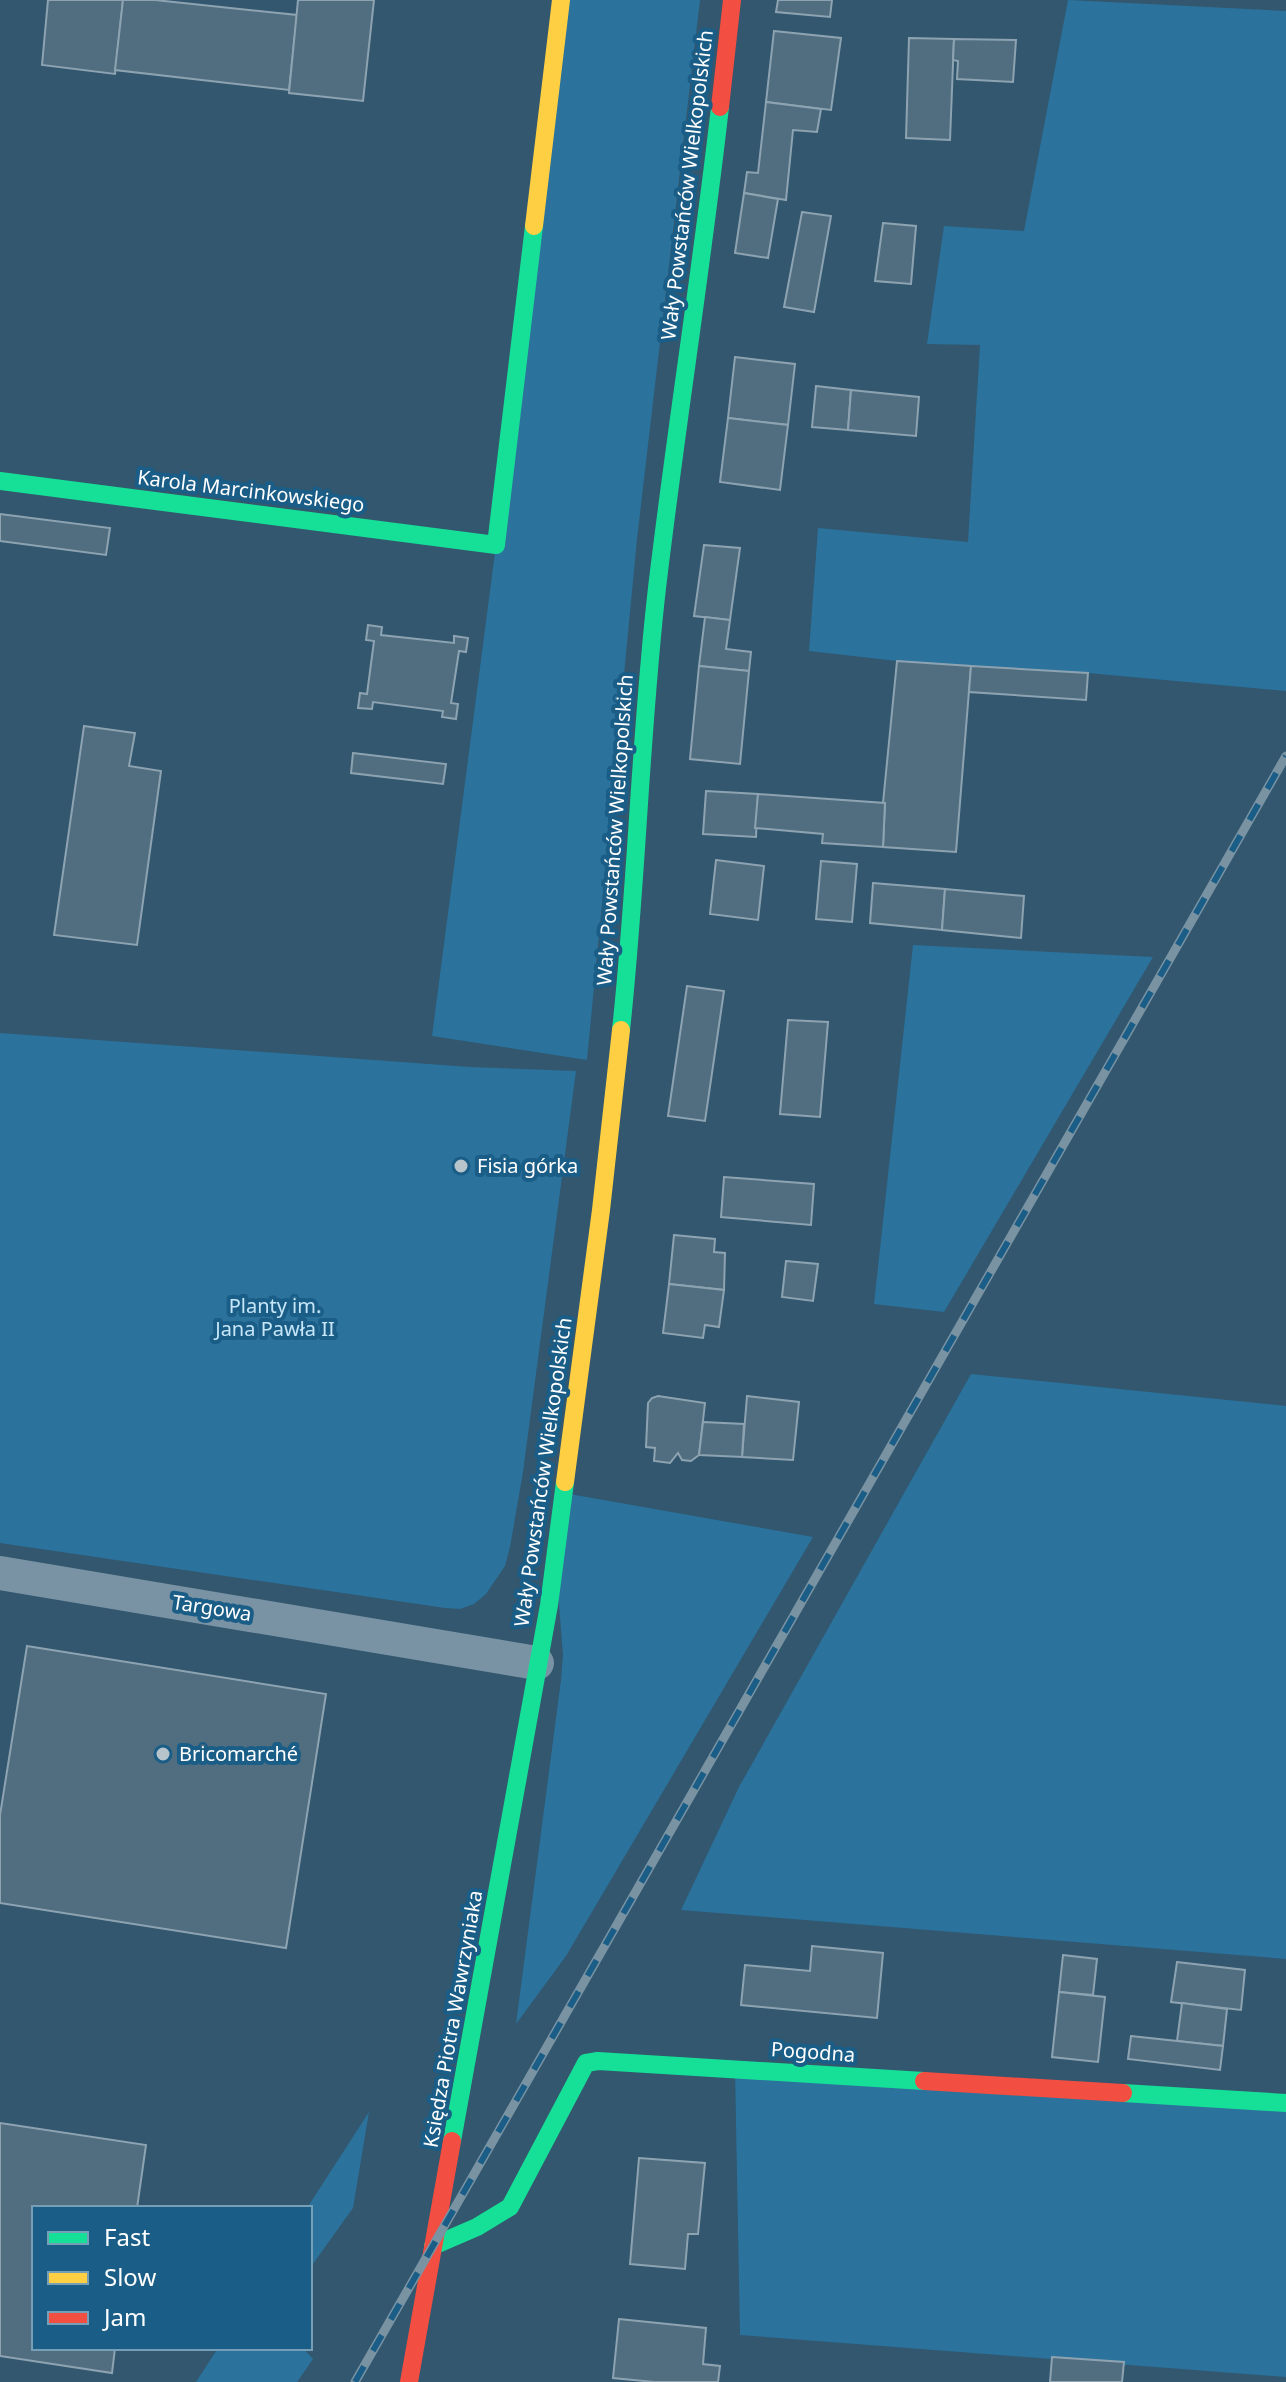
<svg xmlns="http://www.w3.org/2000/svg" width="1286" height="2382" font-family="'Noto Sans',sans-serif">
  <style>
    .green { fill: #2b729c }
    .building { fill: #516e80; stroke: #8da3b1; stroke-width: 2 }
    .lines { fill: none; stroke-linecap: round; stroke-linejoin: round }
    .street { stroke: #7993a4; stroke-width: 34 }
    .fast { stroke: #16e098; stroke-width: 18 }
    .slow { stroke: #ffcf43; stroke-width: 18 }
    .jam { stroke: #f24e42; stroke-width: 18 }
    .rail-casing { stroke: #7a93a3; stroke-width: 9 }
    .rail { stroke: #1a5d86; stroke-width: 6; stroke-dasharray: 18; stroke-linecap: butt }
    .poi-dot { fill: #b7c4cc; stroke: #1a5d86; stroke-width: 3 }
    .labels { text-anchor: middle; stroke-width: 8; stroke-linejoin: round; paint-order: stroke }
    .street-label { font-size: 20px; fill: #fff; stroke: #1a5d86 }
    .poi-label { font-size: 20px; fill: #fff; stroke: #1a5d86; text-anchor: start }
    .park-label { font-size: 20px; fill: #c6e6f9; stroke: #1a5d86 }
  </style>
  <rect width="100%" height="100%" fill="#32576e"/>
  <g class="green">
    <path d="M567,0h133l-63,539 -50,521 -155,-24z"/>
    <path d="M1068,0l218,11v680l-198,-18 -191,-12 -88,-10 9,-123 150,14 12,-197 -53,-1 17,-118 80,5z"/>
    <path d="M913,945l240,12 -209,355 -70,-8z"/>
    <path d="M0,1033l470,34 106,4 -53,401 -13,75 -5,19 -19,28 -12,10 -14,5 -15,-1 -445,-65z"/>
    <path d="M971,1374l315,32v553l-605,-49 58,-123z"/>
    <path d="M564,1493l249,44 -247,419 -50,68 45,-344 2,-25 -8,-100z"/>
    <path d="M735,2069l551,34v274l-546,-42z"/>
    <path d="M369,2112l-16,96 -43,60v-60h-3z"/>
    <path d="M218,2348h85l10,11 -16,23h-101z"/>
  </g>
  <g class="building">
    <path d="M48,0h75l-8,74 -73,-9z"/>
    <path d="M123,0h32l142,15 -8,75 -174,-20z"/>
    <path d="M298,0h76l-11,101 -74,-8z"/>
    <path d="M778,0h54l-2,17 -54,-5z"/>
    <path d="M774,31l67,7 -10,72 -65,-8z"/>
    <path d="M909,38l45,1 -4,101 -44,-2z"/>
    <path d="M954,39l62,1 -3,42 -56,-3 1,-18 -5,-1z"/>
    <path d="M766,102l55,7 -4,23 -24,-2 -7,70 -42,-7 3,-21 11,1z"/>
    <path d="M744,193l34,6 -10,59 -33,-5z"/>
    <path d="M802,212l29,4 -17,96 -30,-5z"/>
    <path d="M883,223l33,3 -5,58 -36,-3z"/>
    <path d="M735,357l60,7 -7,61 -60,-7z"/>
    <path d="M816,386l35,4 -3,40 -36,-3z"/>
    <path d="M851,390l68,7 -3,39 -68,-6z"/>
    <path d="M728,418l60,7 -8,65 -60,-8z"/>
    <path d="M0,514l110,14 -4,27 -106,-14z"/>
    <path d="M704,545l36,3 -10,72 -36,-4z"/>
    <path d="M705,617l25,3 -4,29 25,3 -2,19 -50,-5z"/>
    <path d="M368,625l14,2 -1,8 73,8v-7l14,2 -2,14 -7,-1 -8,52 7,1 -2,15 -14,-2 1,-6 -70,-9 -1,7 -14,-1 2,-15 7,1 7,-53 -8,-1z"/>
    <path d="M897,661l74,5 -15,186 -73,-5 2,-44h-2z"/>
    <path d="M699,666l50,5 -9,93 -50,-5z"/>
    <path d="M971,666l117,7 -2,27 -117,-8z"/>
    <path d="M84,726l51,7 -6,33 32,5 -24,174 -83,-10z"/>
    <path d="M353,753l93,11 -3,20 -92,-11z"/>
    <path d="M706,791l52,3 -2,43 -53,-3z"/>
    <path d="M758,794l127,9 -2,44 -61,-4 1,-9 -68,-6z"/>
    <path d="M716,860l48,6 -6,54 -48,-6z"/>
    <path d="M821,861l36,3 -5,58 -36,-3z"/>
    <path d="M873,883l72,6 -3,41 -72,-7z"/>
    <path d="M945,889l79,7 -3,42 -79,-8z"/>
    <path d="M687,986l37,5 -19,130 -37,-5z"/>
    <path d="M788,1020l40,2 -8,95 -40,-3z"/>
    <path d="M724,1177l90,7 -3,41 -90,-8z"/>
    <path d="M674,1235l41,4 -1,13 11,1 -1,37 -55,-6z"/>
    <path d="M786,1261l32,3 -5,37 -31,-4z"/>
    <path d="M669,1284l55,6 -5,37 -14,-2 -2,13 -40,-5z"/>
    <path d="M658,1396l47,7 -6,52 -8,6 -9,-1 -4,-7 -8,10 -16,-2 1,-13 -9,-1 2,-44 4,-5z"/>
    <path d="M747,1396l52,6 -6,58 -51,-3z"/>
    <path d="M703,1422l41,2 -2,33 -43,-2z"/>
    <path d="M27,1646l299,48 -40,254 -286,-45v-88z"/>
    <path d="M812,1946l71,7 -6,65 -136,-13 4,-40 65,6z"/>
    <path d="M1063,1955l34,4 -4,36 -34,-3z"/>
    <path d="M1177,1962l68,8 -4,40 -70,-8z"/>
    <path d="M1059,1992l46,5 -7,65 -46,-5z"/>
    <path d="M1182,2003l45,6 -4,37 -46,-5z"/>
    <path d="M1131,2036l92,10 -3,24 -92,-11z"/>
    <path d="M0,2123l146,22 -9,63h-103v140h81l-3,25 -112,-17z"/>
    <path d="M639,2158l66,5 -7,71h-10l-3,35 -55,-5z"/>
    <path d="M619,2319l87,9 -3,36 17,2 -2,16h-64l-41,-4z"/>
    <path d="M1052,2357l72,5 -2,20h-72z"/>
  </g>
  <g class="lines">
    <path class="street" d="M0,1573l537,90"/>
    <g class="fast">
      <path d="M0,481l496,64 38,-319"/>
      <path d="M621,1030c16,-147 19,-295 36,-442 19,-161 45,-321 63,-481"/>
      <path d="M1123,2093l163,10"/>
      <path d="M452,2141l97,-536 16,-123"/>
      <path d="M433,2246l44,-19 33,-20 76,-144 12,-2 326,20"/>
    </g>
    <g class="slow">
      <path d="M534,226l27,-226"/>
      <path d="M565,1482l36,-272 20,-180"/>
    </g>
    <g class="jam">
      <path d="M720,107l12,-107"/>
      <path d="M924,2081l199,12"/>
      <path d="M409,2382l43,-241"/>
    </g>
    <defs>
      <path id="rail" d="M355,2382l931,-1626"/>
    </defs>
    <use href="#rail" class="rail-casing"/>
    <use href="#rail" class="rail"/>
  </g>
  <g class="poi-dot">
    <circle cx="461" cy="1166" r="8"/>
    <circle cx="163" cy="1754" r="8"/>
  </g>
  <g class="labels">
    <g class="street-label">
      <text transform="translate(687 185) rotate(-83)" y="7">Wały Powstańców Wielkopolskich</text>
      <text transform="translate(251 491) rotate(7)" y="7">Karola Marcinkowskiego</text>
      <text transform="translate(615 830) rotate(-86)" y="7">Wały Powstańców Wielkopolskich</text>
      <text transform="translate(543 1472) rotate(-82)" y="7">Wały Powstańców Wielkopolskich</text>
      <text transform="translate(212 1608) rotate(9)" y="7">Targowa</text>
      <text transform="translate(453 2019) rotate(-80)" y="7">Księdza Piotra Wawrzyniaka</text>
      <text transform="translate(813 2052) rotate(4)" y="7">Pogodna</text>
    </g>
    <g class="poi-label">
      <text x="477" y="1173">Fisia górka</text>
      <text x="179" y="1761">Bricomarché</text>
    </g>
    <g class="park-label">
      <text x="275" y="1313">Planty im.<tspan x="275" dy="23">Jana Pawła II</tspan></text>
    </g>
  </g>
  <rect x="32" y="2206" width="280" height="144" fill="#1a5d86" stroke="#769eb6" stroke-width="2"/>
  <rect x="48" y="2232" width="40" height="12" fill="#16e098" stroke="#769eb6" stroke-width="2"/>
  <text x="104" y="2246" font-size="24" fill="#ffffff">Fast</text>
  <rect x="48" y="2272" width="40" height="12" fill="#ffcf43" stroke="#769eb6" stroke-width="2"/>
  <text x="104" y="2286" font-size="24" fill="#ffffff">Slow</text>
  <rect x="48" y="2312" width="40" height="12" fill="#f24e42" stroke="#769eb6" stroke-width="2"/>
  <text x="104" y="2326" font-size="24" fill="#ffffff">Jam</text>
</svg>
